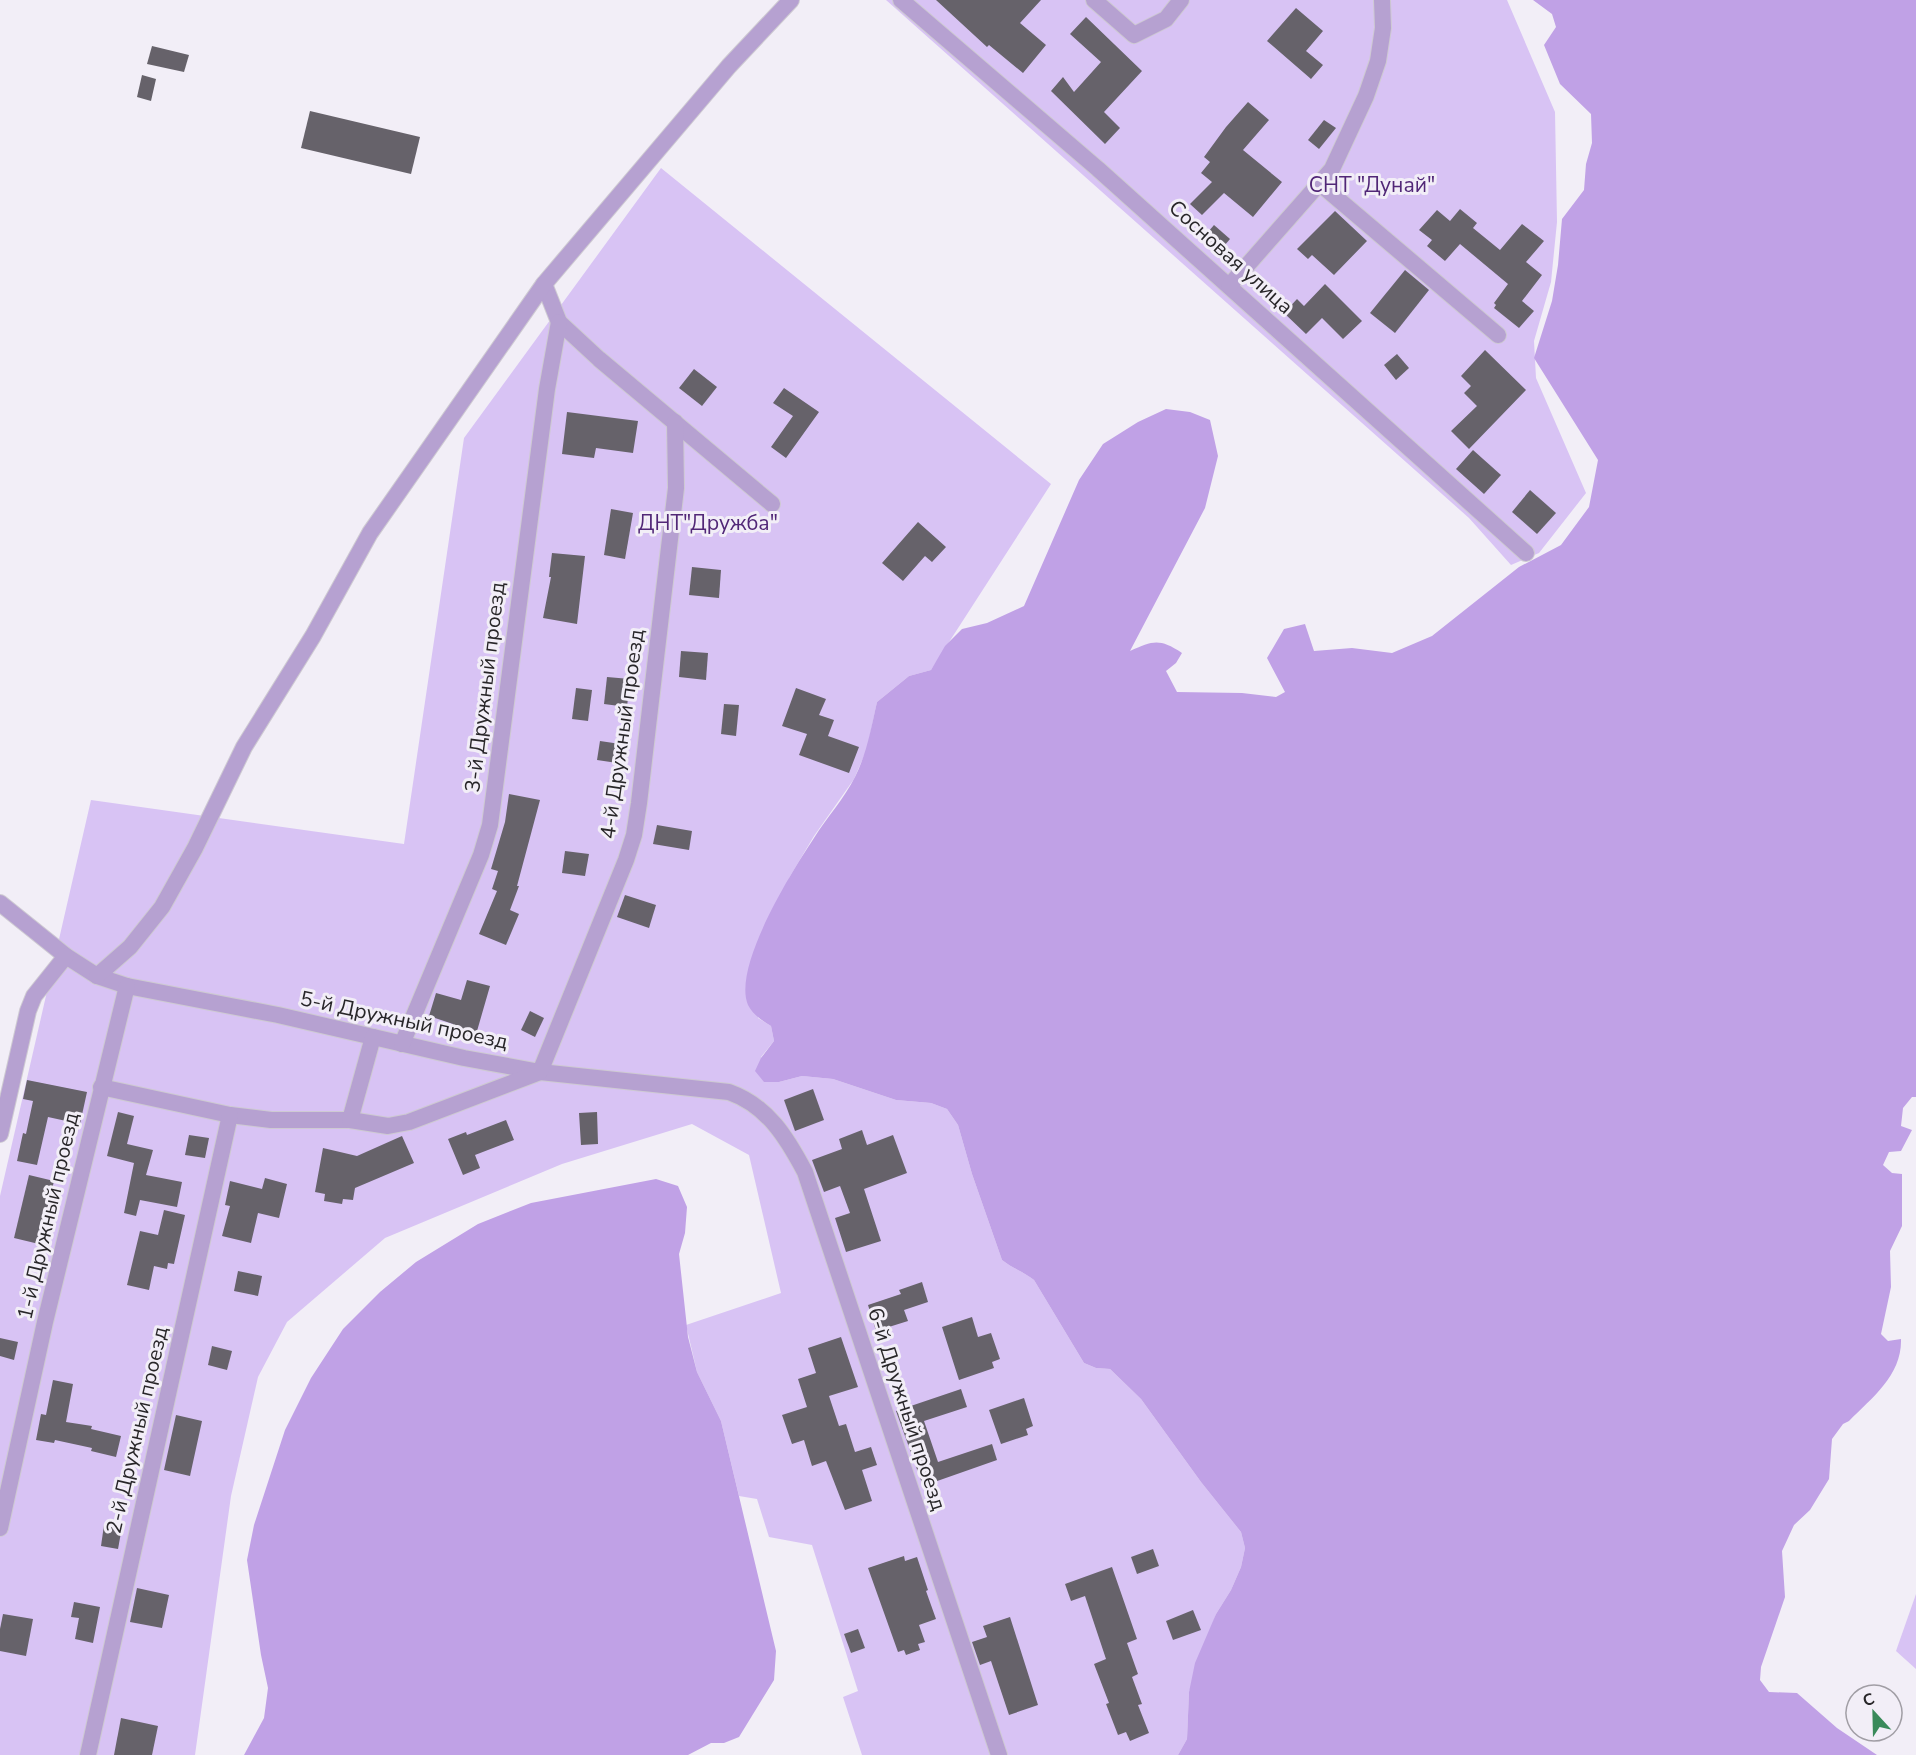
<svg xmlns="http://www.w3.org/2000/svg" width="1916" height="1755" font-family="'Nunito Sans',sans-serif">
  <style>
    .green { fill: #d8c3f4 }
    .water { fill: #c0a1e6 }
    .building { fill: #66626a }
    .lines { fill: none; stroke-linecap: round; stroke-linejoin: round }
    .minor-casing { stroke: #cecad2; stroke-width: 18 }
    .minor { stroke: #b6a1d1; stroke-width: 16 }
    .labels { text-anchor: middle; stroke-width: 6; stroke-linejoin: round; paint-order: stroke }
    .park-label { font-size: 21px; fill: #512777; stroke: #f2eef7 }
    .street-label { font-size: 21px; fill: #282629; stroke: #f2eef7 }
  </style>
  <rect width="100%" height="100%" fill="#f2eef7"/>
  <g class="green">
    <path d="M886,0h621l48,112 2,110 -6,60 -17,59 2,37 50,115 -47,60 -28,12 -42,-47z"/>
    <path d="M661,168l390,316 -120,186 -22,6 -32,26 -10,47 -13,30 -40,57 -25,42 -31,140 13,8 3,15 -13,16 18,25 23,-6 31,3 63,21 35,3 16,6 11,16 14,49 30,86c10,8 22,12 32,20l50,83 12,5 14,1 31,30 60,83 40,50 4,16 -4,19 -10,23 -15,24 -27,78 -2,47 -9,16h-316l-19,-58 15,-6 -46,-146 -43,-8 -12,-38 -18,-3 -18,-75 -24,-49 -11,-47 95,-32 -32,-138 -57,-31 -130,40 -177,74 -98,84 -29,55 -27,119 -36,259h-195v-559l91,-396 313,44 60,-406z"/>
    <path d="M1916,1594v75l-20,-18z"/>
  </g>
  <g class="water">
    <path d="M1533,0h383v1097h-4l-9,11 -2,18 11,4 -11,21 -12,1 -6,13 9,8 10,1v52l-12,25 1,36 -10,47 7,7 13,-2c1,36 -28,58 -52,82l-6,3 -11,15 -3,40 -19,31 -16,15 -12,26 3,46 -24,70 -1,13 9,12 28,1 40,35 40,27h-699l9,-16 2,-47 6,-29 21,-49 15,-24 10,-23 4,-19 -4,-16 -40,-50 -60,-83 -31,-30 -14,-1 -12,-5 -50,-83c-10,-8 -22,-12 -32,-20l-30,-86 -14,-49 -11,-16 -16,-6 -35,-3 -63,-21 -31,-3 -23,6h-15l-9,-11 6,-13 13,-17 -3,-15c-8,-5 -18,-11 -23,-21 -16,-38 44,-134 66,-167 13,-21 30,-39 41,-61 12,-24 16,-49 22,-75l32,-26 22,-6 14,-24 17,-17 25,-6 37,-17 55,-126 24,-36 35,-22 28,-13 24,3 20,8 8,36 -13,52 -75,143c23,-10 29,-13 52,2l-6,10 -10,8 11,21 65,1 34,4 9,-5 -18,-34 17,-29 21,-5 9,27 38,-3 40,5 40,-17 87,-69 42,-22 28,-38 9,-47 -64,-102 18,-57 6,-36 4,-46 22,-29 2,-26 6,-21 -1,-29 -31,-30 -16,-39 12,-18 -4,-13z"/>
    <path d="M656,1179l22,7 9,21 -2,26 -6,21 9,83 9,35 24,49 55,230 -2,29 -35,57 -15,6h-13l-23,12h-444l20,-37 4,-30 -7,-33 -14,-95 7,-35 31,-95 26,-52 32,-49 37,-37 36,-30 62,-38 53,-21z"/>
  </g>
  <g class="building">
    <path d="M936,0h105l-21,23 26,22 -23,28 -34,-28 -2,2z"/>
    <path d="M1296,8l27,23 -17,20 17,14 -12,14 -44,-38z"/>
    <path d="M1086,17l56,54 -38,41 16,16 -15,16 -54,-53 12,-14 11,15 27,-30 -31,-28z"/>
    <path d="M152,46l37,9 -5,17 -37,-8z"/>
    <path d="M142,75l14,4 -5,22 -14,-4z"/>
    <path d="M1248,102l21,18 -26,30 39,32 -29,35 -29,-24 -22,22 -12,-11 22,-22 -11,-9 9,-11 -6,-5 22,-30z"/>
    <path d="M310,111l110,26 -9,37 -110,-26z"/>
    <path d="M1324,120l12,8 -17,21 -11,-9z"/>
    <path d="M1460,209l17,14 -4,5 27,22 22,-26 22,17 -18,21 16,13 -20,26 12,10 -15,17 -25,-20 2,-3 -2,-2 14,-19 -48,-40 -15,17 -18,-15 5,-6 -13,-10 18,-20 13,11z"/>
    <path d="M1335,211l32,30 -33,34 -22,-20 -4,4 -11,-10z"/>
    <path d="M1214,225l16,14 -12,14 -16,-14z"/>
    <path d="M1405,270l24,20 -34,43 -25,-20z"/>
    <path d="M1325,284l37,37 -19,18 -21,-21 -16,16 -22,-21 13,-14 7,7z"/>
    <path d="M1485,350l41,40 -57,59 -18,-18 26,-25 -13,-13 7,-7 -10,-10z"/>
    <path d="M1397,354l12,14 -13,12 -12,-15z"/>
    <path d="M694,369l23,18 -15,19 -23,-18z"/>
    <path d="M784,388l35,24 -33,46 -15,-11 22,-31 -20,-13z"/>
    <path d="M567,412l71,9 -5,32 -37,-5 -2,10 -32,-4z"/>
    <path d="M1473,450l28,25 -17,19 -28,-25z"/>
    <path d="M1530,490l26,23 -19,21 -25,-22z"/>
    <path d="M611,509l22,4 -8,46 -21,-4z"/>
    <path d="M918,522l28,25 -14,15 -7,-6 -22,25 -21,-18z"/>
    <path d="M552,553l33,3 -8,68 -34,-6 8,-41h-2z"/>
    <path d="M692,567l29,3 -2,28 -30,-3z"/>
    <path d="M681,651l27,2 -2,27 -27,-3z"/>
    <path d="M607,677l23,2 -3,28 -23,-3z"/>
    <path d="M576,688l16,2 -4,31 -16,-2z"/>
    <path d="M796,688l30,11 -7,16 15,5 -6,16 31,11 -10,26 -50,-18 8,-21 -25,-8z"/>
    <path d="M724,704l15,1 -3,31 -15,-2z"/>
    <path d="M600,741l27,4 -3,19 -27,-4z"/>
    <path d="M509,794l31,6 -23,86h2l-9,24 9,4 -13,31 -27,-11 18,-43 -5,-2 6,-18 -7,-2 14,-47z"/>
    <path d="M657,825l35,6 -3,19 -36,-6z"/>
    <path d="M565,851l24,3 -4,22 -23,-3z"/>
    <path d="M625,895l31,10 -7,23 -32,-11z"/>
    <path d="M467,980l23,6 -15,52 -24,-7 2,-7 -24,-8 7,-23 25,7z"/>
    <path d="M530,1011l14,7 -9,19 -14,-7z"/>
    <path d="M27,1080l60,12 -7,32 -32,-7 -11,48 -20,-4 6,-28 3,1 7,-33 -10,-2z"/>
    <path d="M813,1089l11,31 -29,11 -11,-31z"/>
    <path d="M118,1112l16,4 -7,28 26,6 -7,25 36,7 -5,25 -37,-7 -4,16 -12,-3 10,-50 -27,-7z"/>
    <path d="M597,1112l1,32 -17,1 -2,-32z"/>
    <path d="M506,1120l8,20 -39,15 5,13 -17,7 -15,-36 18,-7 1,3z"/>
    <path d="M862,1130l5,15 26,-10 14,38 -43,16 17,52 -35,11 -11,-34 15,-5 -10,-27 -16,6 -12,-32 30,-11 -3,-10z"/>
    <path d="M189,1135l20,3 -4,20 -20,-3z"/>
    <path d="M402,1136l12,27 -59,25 -2,12 -10,-1 -1,5 -18,-3 1,-7 -10,-2 8,-44 34,8z"/>
    <path d="M29,1175l25,6 -15,63 -25,-6z"/>
    <path d="M265,1178l22,6 -8,34 -21,-5 -7,30 -29,-7 8,-30 -5,-1 5,-24 32,8z"/>
    <path d="M164,1210l21,5 -11,49 -6,-1 -1,6 -13,-3 -5,24 -22,-5 13,-54 18,4z"/>
    <path d="M238,1271l24,5 -4,20 -24,-5z"/>
    <path d="M922,1282l6,20 -24,8 4,11 -32,10 -8,-26 33,-11 -2,-4z"/>
    <path d="M972,1317l6,20 13,-4 9,26 -8,3 2,6 -35,12 -17,-53z"/>
    <path d="M841,1337l17,50 -29,9 10,30 7,-2 9,28 16,-5 6,18 -15,5 10,31 -27,9 -19,-49 -14,5 -8,-26 -12,4 -10,-29 25,-8 -9,-28 18,-6 -8,-25z"/>
    <path d="M0,1338l18,4 -4,18 -14,-4z"/>
    <path d="M212,1346l20,5 -5,19 -19,-5z"/>
    <path d="M53,1380l20,4 -7,38 26,4 -1,3 30,7 -5,21 -25,-6 1,-3 -37,-8 -1,3 -18,-3 5,-26 5,1z"/>
    <path d="M961,1389l6,18 -43,14 14,41 54,-18 5,16 -74,26 -27,-75z"/>
    <path d="M1024,1398l9,28 -7,3 2,6 -27,9 -12,-34z"/>
    <path d="M176,1415l26,6 -12,55 -26,-6z"/>
    <path d="M104,1525l18,2 -4,22 -17,-3z"/>
    <path d="M1153,1549l6,17 -22,8 -6,-17z"/>
    <path d="M904,1556l1,5 12,-4 11,33 -2,1 10,28 -17,6 6,17 -7,2 2,6 -14,5 -2,-5 -6,2 -30,-84z"/>
    <path d="M1112,1567l25,72 -10,4 11,31 -6,3 10,27 -4,1 11,28 -19,8 -4,-9 -8,3 -12,-31 3,-1 -15,-39 12,-5 -21,-63 -14,5 -6,-17z"/>
    <path d="M137,1588l32,7 -7,33 -32,-6z"/>
    <path d="M74,1602l26,5 -7,36 -18,-4 4,-21 -8,-1z"/>
    <path d="M1193,1610l8,20 -28,10 -7,-19z"/>
    <path d="M3,1614l30,5 -7,37 -26,-5v-22z"/>
    <path d="M1010,1617l28,88 -29,10 -18,-54 -11,4 -8,-23 15,-5 -4,-11z"/>
    <path d="M858,1629l7,19 -14,5 -7,-19z"/>
    <path d="M121,1718l37,8 -6,29h-38z"/>
  </g>
  <g class="lines">
    <defs>
      <g id="minor">
        <path d="M901,0l197,169 428,384"/>
        <path d="M1094,0l40,35 32,-16 15,-19"/>
        <path d="M1319,183l179,152"/>
        <path d="M544,284l15,38 40,37 173,145"/>
        <path d="M1229,286l103,-117 34,-73 12,-35 5,-33 -1,-28"/>
        <path d="M0,903l66,53 31,20 30,10 151,29 186,43 76,14 189,20c39,14 58,46 76,80l194,583"/>
        <path d="M97,976l33,-29 32,-40 33,-59 49,-101 69,-111 57,-103 174,-249 185,-218 62,-66"/>
        <path d="M402,1044l79,-189 9,-30 57,-436 12,-67"/>
        <path d="M101,1087l129,28 41,5h79l38,6 21,-4 131,-50 86,-212 8,-25 5,-32 37,-315 -1,-66"/>
        <path d="M350,1120l23,-83"/>
        <path d="M0,1134l28,-123 6,-15 32,-40"/>
        <path d="M0,1528l45,-206 82,-336"/>
        <path d="M88,1755l142,-640"/>
      </g>
    </defs>
    <use href="#minor" class="minor-casing"/>
    <use href="#minor" class="minor"/>
  </g>
  <g class="labels">
    <g class="park-label">
      <text x="1372" y="192">СНТ "Дунай"</text>
      <text x="708" y="530">ДНТ"Дружба"</text>
    </g>
    <g class="street-label">
      <text transform="translate(1231 257) rotate(42)" y="7">Сосновая улица</text>
      <text transform="translate(485 687) rotate(-83)" y="7">3-й Дружный проезд</text>
      <text transform="translate(622 734) rotate(-82)" y="7">4-й Дружный проезд</text>
      <text transform="translate(404 1020) rotate(12)" y="7">5-й Дружный проезд</text>
      <text transform="translate(48 1216) rotate(-77)" y="7">1-й Дружный проезд</text>
      <text transform="translate(907 1409) rotate(72)" y="7">6-й Дружный проезд</text>
      <text transform="translate(137 1430) rotate(-77)" y="7">2-й Дружный проезд</text>
    </g>
  </g>
  <g transform="translate(1874 1713) rotate(338)"><circle r="28" fill="#f2eef7" stroke="#a19ea5" stroke-width="1.5"/>
  <path d="M0-4.5L10 22L0 15L-10 22Z" fill="#398a5a"/>
  <text y="-9" font-size="16" font-weight="bold" text-anchor="middle" fill="#282629">С</text>
  </g>
</svg>
